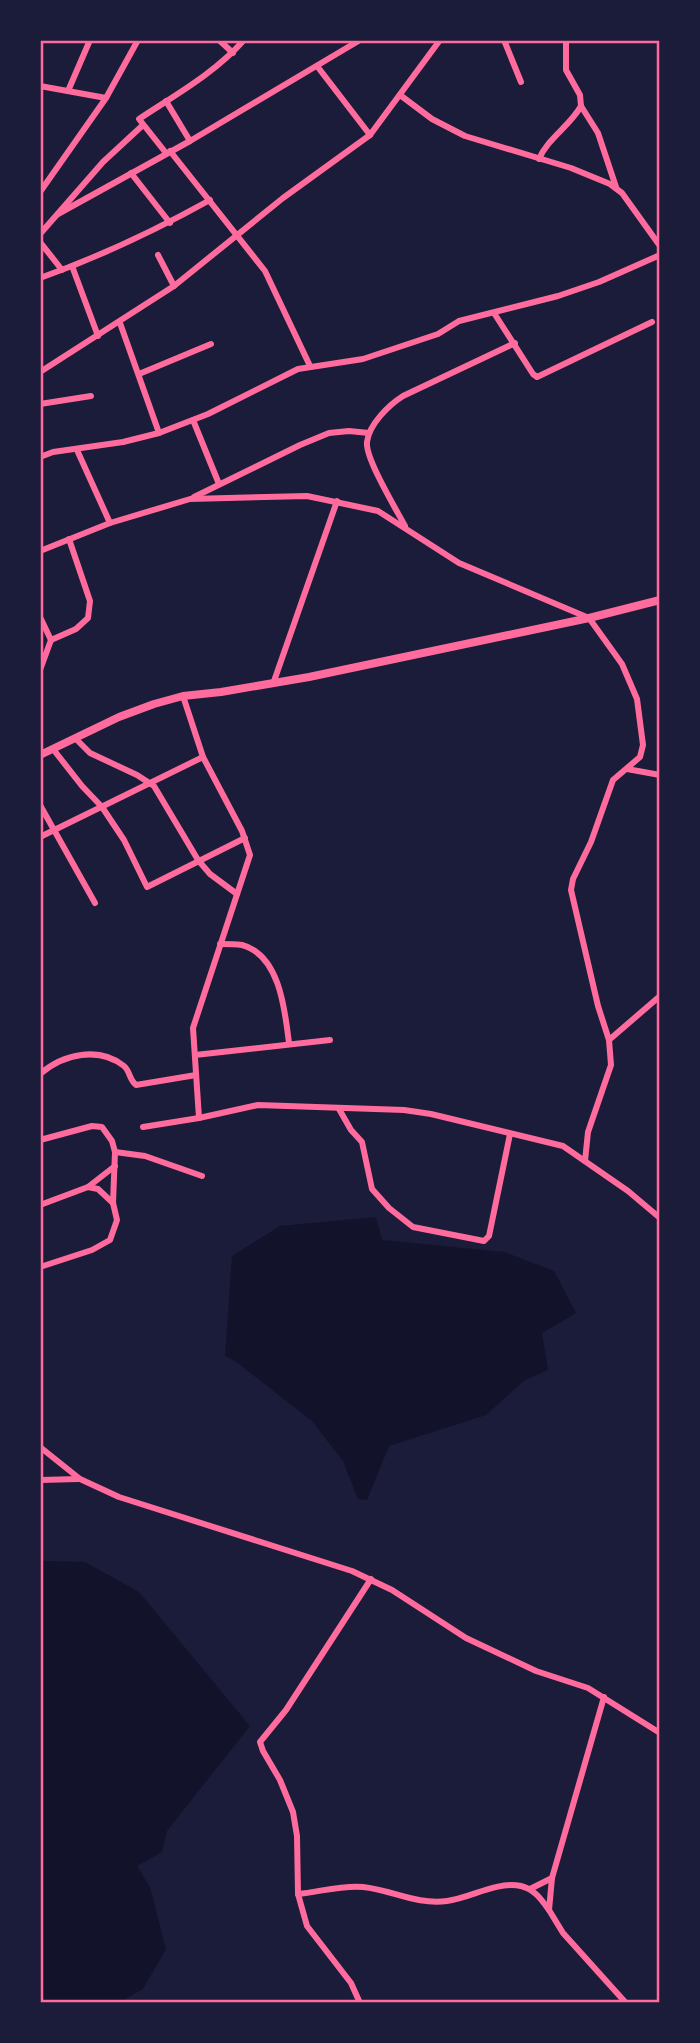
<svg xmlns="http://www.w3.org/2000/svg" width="700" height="2043" font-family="Lato,sans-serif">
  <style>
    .water { fill: #12122b }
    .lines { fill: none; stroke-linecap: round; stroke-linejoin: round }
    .minor { stroke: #ff6b9d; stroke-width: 6 }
    .tertiary { stroke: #ff6b9d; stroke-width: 8 }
    .neatline { fill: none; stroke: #ff6b9d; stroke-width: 2.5 }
  </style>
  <rect width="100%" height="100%" fill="#1b1b3a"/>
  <g class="water">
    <path d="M376,1217l6,23 122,12 50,19 22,42 -34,20 6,37 -23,10 -39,35 -97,31 -22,54 -9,-1 -15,-38 -31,-40 -77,-60 -10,-5 7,-100 48,-30z"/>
    <path d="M40,1561l45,1 54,30 111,134 -83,105 -5,21 -25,14 13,21 16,62 -23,40 -25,14h-78z"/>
  </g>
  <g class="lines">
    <g class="minor">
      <path d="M219,40l14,13"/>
      <path d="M504,40l17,42"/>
      <path d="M566,40v30l14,25 1,11 17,27 18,54"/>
      <path d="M317,66l53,69"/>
      <path d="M40,86l66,12"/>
      <path d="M68,91l22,-51"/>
      <path d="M400,95l32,24 33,17 106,32 39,16 12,9 38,53"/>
      <path d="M166,101l24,40"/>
      <path d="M170,151l95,120 45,95"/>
      <path d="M166,153l-27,-34c36,-24 76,-46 105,-79"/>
      <path d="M539,159c9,-21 31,-33 42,-53"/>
      <path d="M131,173l39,50"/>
      <path d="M40,192l66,-94 32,-58"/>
      <path d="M58,214l132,-73 170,-101"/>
      <path d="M40,234l63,-72 40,-37"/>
      <path d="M40,242l22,28"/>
      <path d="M158,255l16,31"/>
      <path d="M72,266l26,70"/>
      <path d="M40,278c59,-21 116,-48 170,-78"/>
      <path d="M494,313l39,61 4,3 115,-55"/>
      <path d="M120,323l39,110"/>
      <path d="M40,372l134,-86 109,-88 87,-63 70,-95"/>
      <path d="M139,374l72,-30"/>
      <path d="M40,404l51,-8"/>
      <path d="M193,420l26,64"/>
      <path d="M77,450l33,73"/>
      <path d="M40,457l13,-5 70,-10 36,-9 49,-19 90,-45 65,-10 75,-25 21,-13 99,-25 41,-14 61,-27"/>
      <path d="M194,497l106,-52 29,-12 20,-2 20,2"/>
      <path d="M405,526c-9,-17 -40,-68 -38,-84 2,-18 22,-37 36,-46l112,-53"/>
      <path d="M40,551l70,-28 80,-24 117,-3 71,15 81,52 130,55 33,46 15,35 6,46 -3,12 -27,23 -22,62 -18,37 -2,11 27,116 11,34"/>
      <path d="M40,617l11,23 -11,30"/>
      <path d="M51,640l25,-11 12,-11 2,-17 -21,-62"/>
      <path d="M273,684l64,-183"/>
      <path d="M183,696l20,61 39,74 8,24 -57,173 6,90"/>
      <path d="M75,738l15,15 47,22 17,11 44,74 12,14 27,20"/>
      <path d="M53,749l29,37 20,21 22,33 23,47 98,-49"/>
      <path d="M627,769l33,6"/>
      <path d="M40,805l55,98"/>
      <path d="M40,837l163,-80"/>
      <path d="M220,944c7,0 15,0 22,1 38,10 43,66 47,98"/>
      <path d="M195,1055l135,-15"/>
      <path d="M40,1074c23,-20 59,-28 84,-8 6,5 5,13 12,19l60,-10"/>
      <path d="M339,1109l12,21 11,12 10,47 17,19 24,19 71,14 5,-5 21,-102"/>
      <path d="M143,1127l56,-9 59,-13 146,5 27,4 132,32 65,45 32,27"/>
      <path d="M40,1140l52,-14 10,1 10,14 3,11 -2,51 4,17 -7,20 -18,10 -52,17"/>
      <path d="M115,1152l30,4 57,20"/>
      <path d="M585,1161l3,-29 23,-67 -2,-25 51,-44"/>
      <path d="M88,1187l27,-21"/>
      <path d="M40,1205l48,-18 10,2 15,14"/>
      <path d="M40,1447l40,32 39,18 233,74 40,19 74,48 70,33 52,17 72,45"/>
      <path d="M40,1480l39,-1"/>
      <path d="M604,1697l-52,181 -3,32 14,23 63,70"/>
      <path d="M530,1889l22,-11"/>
      <path d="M298,1894l-1,-58 -4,-24 -13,-32 -17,-29 -3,-9 26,-32 85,-131"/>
      <path d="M360,2003l-9,-20 -44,-57 -9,-32c21,-2 44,-9 65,-7 29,3 53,18 84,14 24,-3 49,-20 74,-15 13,3 20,13 28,24"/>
    </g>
    <path class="tertiary" d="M40,755l79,-38 35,-13 29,-8 38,-4 88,-15 280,-59 71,-18"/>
  </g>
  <rect width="700" height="2043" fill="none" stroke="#1b1b3a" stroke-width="84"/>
  <rect x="42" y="42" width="616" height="1959" class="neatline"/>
</svg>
